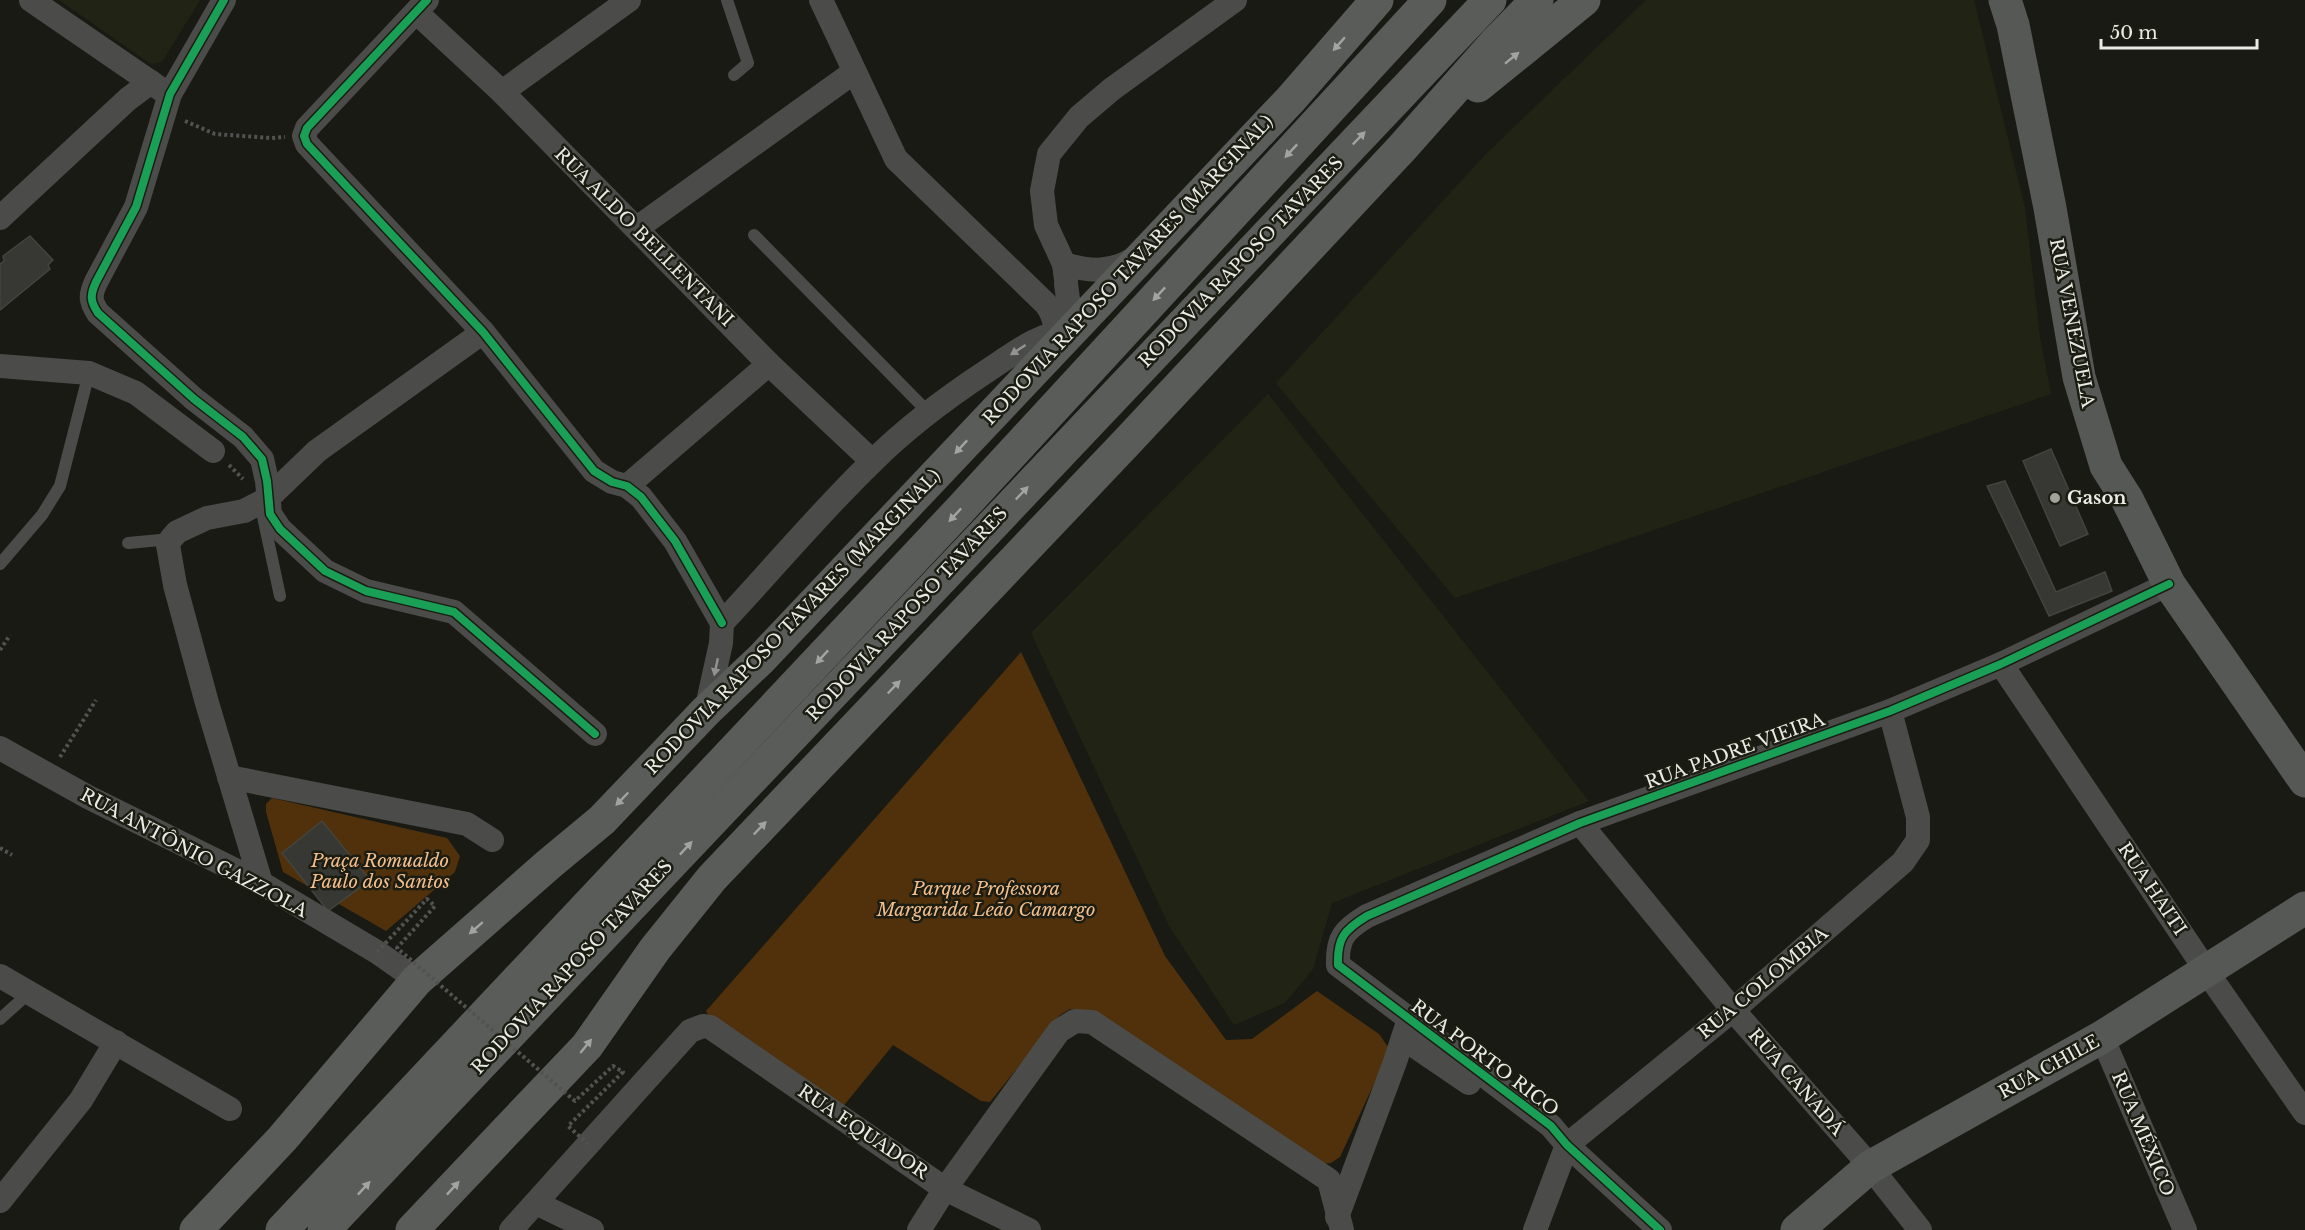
<svg xmlns="http://www.w3.org/2000/svg" width="2305" height="1230" font-family="'Libre Baskerville',serif">
  <style>
    .built { fill: #212414 }
    .green { fill: #51310c }
    .building { fill: #373733; stroke: #44443e; stroke-width: 1.5 }
    .lines { fill: none; stroke-linecap: round; stroke-linejoin: round }
    .path { stroke: #525350; stroke-width: 4; stroke-dasharray: 3 3; stroke-linecap: butt }
    .lane { stroke: #4b4c4a; stroke-width: 12 }
    .street { stroke: #4b4c4a; stroke-width: 24 }
    .secondary { stroke: #565855; stroke-width: 33 }
    .highway { stroke: #5a5c5a; stroke-width: 33 }
    .path-bridge { stroke: #525350; stroke-width: 4; stroke-dasharray: 3 3; stroke-linecap: butt }
    .cycleway-casing { stroke: #1b1c12; stroke-width: 11 }
    .cycleway { stroke: #1a9f57; stroke-width: 8 }
    .oneway { fill: #a2a49f }
    .oneway2 { fill: #93948f }
    .poi-dot { fill: #a1a29b; stroke: #1b1c12; stroke-width: 2 }
    .labels { text-anchor: middle; stroke-width: 5; stroke-linejoin: round; paint-order: stroke }
    .street-label { font-size: 18px; fill: #eaebe4; stroke: #1b1c12 }
    .poi-label { font-size: 18px; font-weight: bold; fill: #eaebe4; stroke: #1b1c12; text-anchor: start }
    .park-label { font-size: 18px; font-style: italic; fill: #f3be8c; stroke: #1b1c12 }
  </style>
  <rect width="100%" height="100%" fill="#191a14"/>
  <g class="built">
    <path d="M59,0h141l-38,62 -11,2z"/>
    <path d="M1646,0h328l51,208 15,129 11,57 -596,204 -179,-215 209,-228z"/>
    <path d="M1268,394l321,407 -257,102 -19,66 -28,34 -51,22 -65,-99 -138,-293z"/>
  </g>
  <g class="green">
    <path d="M1021,652l144,304 61,84 26,-1 65,-48 62,43 9,13 -2,11 -46,99 -9,6 -12,1 -236,-153 -13,-2 -10,6 -70,87 -9,-1 -88,-56 -52,64 -126,-83 -9,-15z"/>
    <path d="M272,798l175,40 13,18 -5,16 -69,59 -103,-59 -17,-60v-8z"/>
  </g>
  <g class="building">
    <path d="M30,236l23,24 -5,5 2,4 -50,41v-46l4,-3 -1,-5z"/>
    <path d="M2051,449l37,85 -28,12 -37,-85z"/>
    <path d="M2005,481l51,111 49,-20 7,19 -63,25 -62,-130z"/>
    <path d="M322,821l48,59 -42,31 -46,-58z"/>
  </g>
  <g class="lines">
    <g class="path">
      <path d="M185,121l30,13 56,4 14,-1"/>
      <path d="M229,465l14,14"/>
      <path d="M0,650l10,-15"/>
      <path d="M60,757l36,-57"/>
      <path d="M0,848l12,7"/>
    </g>
    <g class="lane">
      <path d="M727,0l21,63 -14,12"/>
      <path d="M754,235l175,178"/>
      <path d="M262,512l18,84"/>
      <path d="M128,543l43,-4"/>
      <path d="M0,564l42,-49 18,-29 29,-113"/>
      <path d="M0,1019l28,-25"/>
    </g>
    <g class="street">
      <path d="M31,0l131,90"/>
      <path d="M224,0l-54,94 -34,113 -40,75c-6,13 -6,19 2,31l96,86 49,38 19,22 5,22 3,33 10,15 45,42 41,20 88,21 141,122"/>
      <path d="M427,0l-120,128 -3,8 3,8 176,188 111,139 18,11 15,4 14,11 34,44 47,82"/>
      <path d="M821,0l75,159 150,145c10,14 11,27 8,43"/>
      <path d="M417,13l85,79 267,272 103,97"/>
      <path d="M502,92l127,-92"/>
      <path d="M0,218l128,-119 23,-17"/>
      <path d="M637,228l217,-156"/>
      <path d="M1064,264l-18,-39 -4,-34 7,-37 30,-37 33,-28 123,-89"/>
      <path d="M1066,280l-2,-16c26,8 49,9 72,-7"/>
      <path d="M0,366l89,7 47,20 77,58"/>
      <path d="M627,486l142,-122"/>
      <path d="M2001,664l215,321 89,128"/>
      <path d="M706,711l15,-68 1,-20c50,-53 97,-110 150,-161 34,-34 74,-64 115,-91 29,-19 49,-36 85,-42l-6,-45"/>
      <path d="M0,748l88,49 173,86 116,69 40,28"/>
      <path d="M229,777l238,47 25,16"/>
      <path d="M1580,823l153,187 131,149 56,71"/>
      <path d="M261,883l-54,-180 -32,-118 -7,-40 3,-6 6,-7 30,-14 37,-7 23,-12 50,-48 166,-119"/>
      <path d="M0,976l230,133"/>
      <path d="M2102,1037l83,193"/>
      <path d="M1403,1038l66,45"/>
      <path d="M0,1201l81,-101 35,-58"/>
      <path d="M536,1203l56,27"/>
      <path d="M1337,1217l58,-155 14,-43"/>
      <path d="M511,1230l179,-199 13,-5 7,1 235,162 84,41"/>
      <path d="M919,1230l26,-41 114,-158 16,-10 17,1 237,158 13,50"/>
      <path d="M1535,1230l32,-85 166,-135 170,-148 15,-22v-23l-28,-106"/>
      <path d="M1660,1230l-93,-85 -16,-19 -213,-161c-1,-27 6,-35 29,-49l213,-93 310,-112 111,-47 168,-80"/>
    </g>
    <g class="secondary">
      <path d="M2005,0l8,25 37,183 29,169 27,89 21,33 42,85 136,197"/>
      <path d="M1797,1230l73,-63 232,-130 203,-129"/>
    </g>
    <g class="highway">
      <path d="M1478,86l106,-86"/>
      <path d="M196,1230l86,-91 135,-159 132,-116 53,-44 104,-109 55,-52 530,-560 86,-99"/>
      <path d="M282,1230l676,-718 472,-512"/>
      <path d="M324,1230l1166,-1230"/>
      <path d="M412,1230l175,-184 68,-97 57,-71 413,-434 277,-296 94,-106 41,-42"/>
    </g>
    <path class="path-bridge" d="M377,952l50,-53 8,7 -38,42 178,153 38,-35 10,6 -55,54 20,18"/>
    <defs>
      <g id="cycleway">
        <path d="M224,0l-54,94 -34,113 -40,75c-6,13 -6,19 2,31l96,86 49,38 19,22 5,22 3,33 10,15 45,42 41,20 88,21 141,122"/>
        <path d="M427,0l-120,128 -3,8 3,8 176,188 111,139 18,11 15,4 14,11 34,44 47,82"/>
        <path d="M1660,1230l-93,-85 -16,-19 -213,-161c-1,-27 6,-35 29,-49l213,-93 310,-112 111,-47 168,-80"/>
      </g>
    </defs>
    <use href="#cycleway" class="cycleway-casing"/>
    <use href="#cycleway" class="cycleway"/>
  </g>
  <defs><path id="oneway-solid" d="M-6-.8H1V-3.2L6.5 0L1 3.2V.8H-6Z" transform="scale(1.5)"/></defs>
  <g class="oneway">
    <use href="#oneway-solid" transform="translate(1339 44) rotate(131)"/>
    <use href="#oneway-solid" transform="translate(1512 58) rotate(-39)"/>
    <use href="#oneway-solid" transform="translate(1359 138) rotate(-46)"/>
    <use href="#oneway-solid" transform="translate(1291 151) rotate(133)"/>
    <use href="#oneway-solid" transform="translate(1159 294) rotate(133)"/>
    <use href="#oneway-solid" transform="translate(961 447) rotate(133)"/>
    <use href="#oneway-solid" transform="translate(1022 493) rotate(-46)"/>
    <use href="#oneway-solid" transform="translate(955 515) rotate(133)"/>
    <use href="#oneway-solid" transform="translate(822 657) rotate(133)"/>
    <use href="#oneway-solid" transform="translate(894 687) rotate(-46)"/>
    <use href="#oneway-solid" transform="translate(622 799) rotate(134)"/>
    <use href="#oneway-solid" transform="translate(760 828) rotate(-46)"/>
    <use href="#oneway-solid" transform="translate(686 848) rotate(-47)"/>
    <use href="#oneway-solid" transform="translate(476 928) rotate(139)"/>
    <use href="#oneway-solid" transform="translate(586 1046) rotate(-51)"/>
    <use href="#oneway-solid" transform="translate(364 1188) rotate(-47)"/>
    <use href="#oneway-solid" transform="translate(453 1188) rotate(-47)"/>
  </g>
  <g class="oneway2">
    <use href="#oneway-solid" transform="translate(1018 350) rotate(147)"/>
    <use href="#oneway-solid" transform="translate(716 667) rotate(102)"/>
  </g>
  <circle class="poi-dot" cx="2055" cy="498" r="6"/>
  <g class="labels">
    <g class="street-label">
      <text transform="translate(644 237) rotate(45)" y="6">RUA ALDO BELLENTANI</text>
      <text transform="translate(1241 262) rotate(-46)" y="6">RODOVIA RAPOSO TAVARES</text>
      <text transform="translate(1128 270) rotate(-47)" y="6">RODOVIA RAPOSO TAVARES (MARGINAL)</text>
      <text transform="translate(2072 323) rotate(79)" y="6">RUA VENEZUELA</text>
      <text transform="translate(907 614) rotate(-47)" y="6">RODOVIA RAPOSO TAVARES</text>
      <text transform="translate(793 622) rotate(-46)" y="6">RODOVIA RAPOSO TAVARES (MARGINAL)</text>
      <text transform="translate(1735 751) rotate(-20)" y="6">RUA PADRE VIEIRA</text>
      <text transform="translate(194 853) rotate(28)" y="6">RUA ANTÔNIO GAZZOLA</text>
      <text transform="translate(2152 889) rotate(56)" y="6">RUA HAITI</text>
      <text transform="translate(572 967) rotate(-47)" y="6">RODOVIA RAPOSO TAVARES</text>
      <text transform="translate(1763 983) rotate(-40)" y="6">RUA COLOMBIA</text>
      <text transform="translate(1485 1058) rotate(37)" y="6">RUA PORTO RICO</text>
      <text transform="translate(2049 1067) rotate(-29)" y="6">RUA CHILE</text>
      <text transform="translate(1796 1082) rotate(49)" y="6">RUA CANADÁ</text>
      <text transform="translate(863 1132) rotate(34)" y="6">RUA EQUADOR</text>
      <text transform="translate(2143 1134) rotate(67)" y="6">RUA MÉXICO</text>
    </g>
    <g class="poi-label">
      <text x="2067" y="504">Gason</text>
    </g>
    <g class="park-label">
      <text x="380" y="867">Praça Romualdo<tspan x="380" dy="21">Paulo dos Santos</tspan></text>
      <text x="986" y="895">Parque Professora<tspan x="986" dy="21">Margarida Leão Camargo</tspan></text>
    </g>
  </g>
  <path d="M2101 39v9h156v-9" fill="none" stroke="#eaebe4" stroke-width="3"/>
  <text x="2110" y="39" font-size="18" fill="#eaebe4" stroke="#1b1c12" stroke-width="4.5" paint-order="stroke">50 m</text>
</svg>
